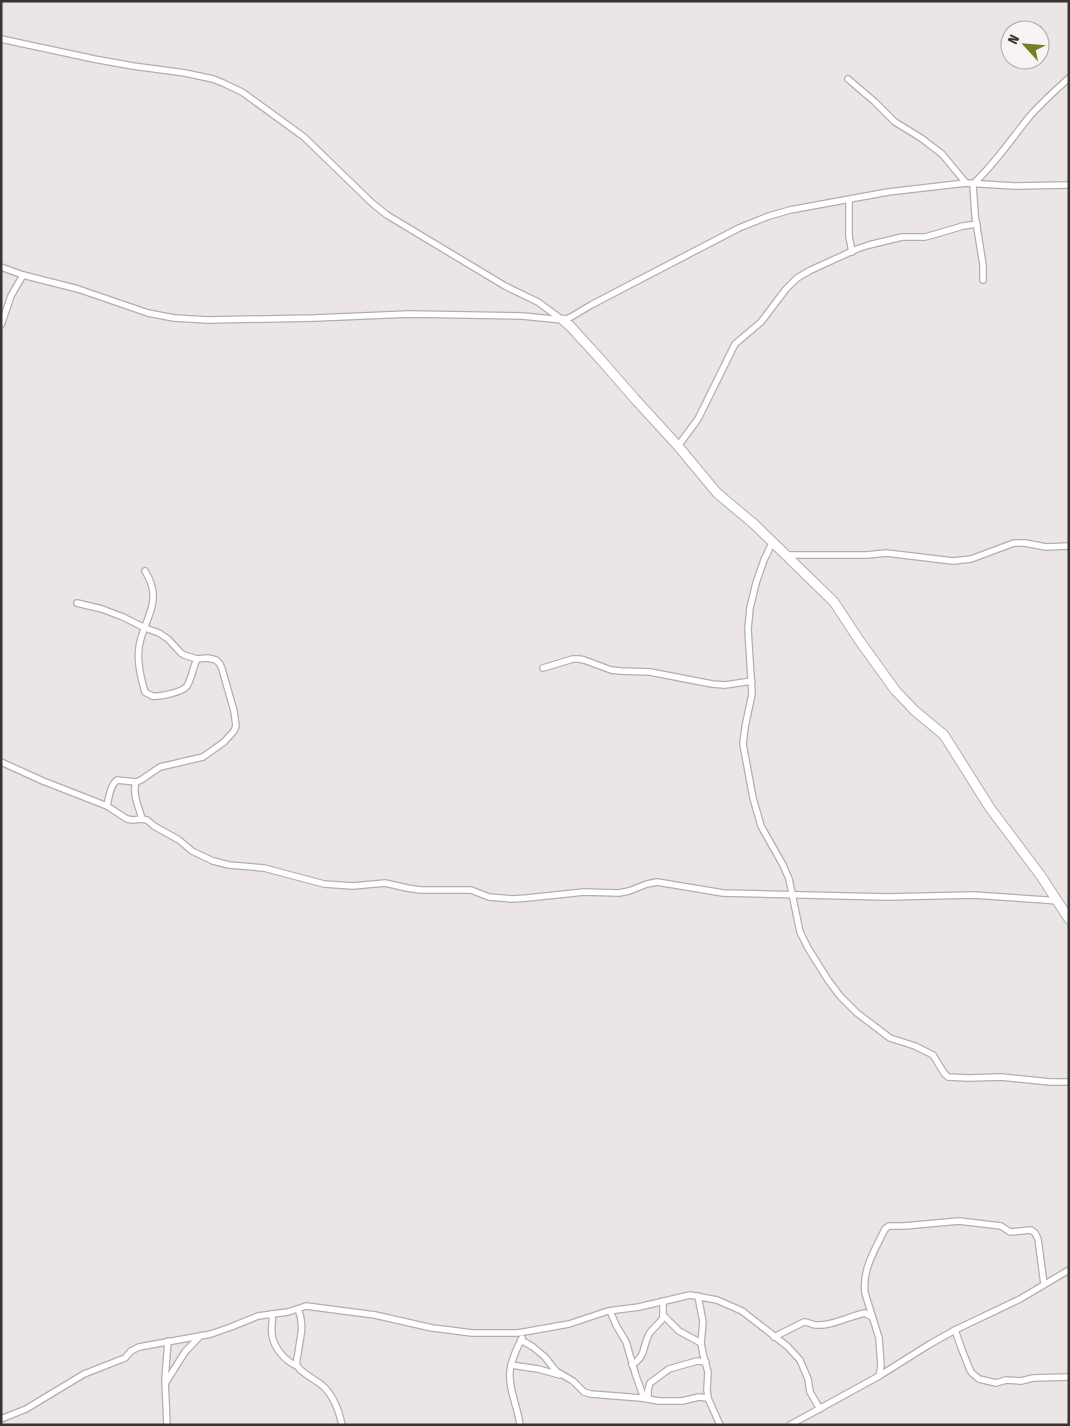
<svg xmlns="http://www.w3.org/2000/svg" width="1070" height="1426" font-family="'Fira Sans Condensed',sans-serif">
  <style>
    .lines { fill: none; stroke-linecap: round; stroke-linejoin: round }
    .minor-casing { stroke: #b4adae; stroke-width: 8 }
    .secondary-casing { stroke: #b4adae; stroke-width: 11 }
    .minor { stroke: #fff; stroke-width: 5.5 }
    .secondary { stroke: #fff; stroke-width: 9 }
  </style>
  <rect width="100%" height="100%" fill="#ece5e5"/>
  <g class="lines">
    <defs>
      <g id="minor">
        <path d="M1,39l93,20 39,7 52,7 28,6 10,4 19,9 62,45 68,66 15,12 118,71 33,16 23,17"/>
        <path d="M848,79l27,23 20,20 26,16 21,16 24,29"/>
        <path d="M849,200v36l3,16"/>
        <path d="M1,267l22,8 55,14 70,24 26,5 34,2 107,-2 94,-4 113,2 41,4 8,-3 20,-12 148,-77 30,-12 21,-6 98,-18 78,-9 48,3 55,-1"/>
        <path d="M983,280v-15l-8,-50 -2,-31c23,-21 38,-45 57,-68 12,-14 26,-26 39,-38"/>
        <path d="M1,325l10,-29 12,-21"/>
        <path d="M678,446l20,-27 37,-75 26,-22 25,-33 11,-11 14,-8 46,-21 12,-4 33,-8h23l11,-3 27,-8 14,-2"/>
        <path d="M772,543l-8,17 -8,23 -6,25 -2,21 4,65 -7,33 -2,17 10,54 8,28 22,39 6,14 11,53 8,16 20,32 12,16 17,17 33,25 25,8 18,9 11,18 4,4 20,1 33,-1 49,5h19"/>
        <path d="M785,555h82l19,-2 67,8 18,-2 43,-16h11l21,4 23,-1"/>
        <path d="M145,571c18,29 2,43 -5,71 -4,16 0,34 5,50 1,1 6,3 7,4 8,1 31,-4 35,-10 5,-8 6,-19 10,-27"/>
        <path d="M77,603l25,6 21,8 22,11 14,5 9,6 13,14 3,2 13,4 11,-1 8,2 4,4 2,5 12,42 2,15 -2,5 -10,11 -21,15 -43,10 -19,13 -5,2 -19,-2c-7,6 -8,17 -10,26"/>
        <path d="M543,668l30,-9h6l5,1 27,10 10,1 29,1 62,12 13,1 27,-4"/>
        <path d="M1,762l42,19 64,25 20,13 6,1 9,-1 5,1 7,6 25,14 13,11 21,10 16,4 35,3 60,16 29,2 32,-3 22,5 13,2h51l18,7 23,2 15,-1 57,-6 35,1 10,-2 18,-7 10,-2 66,11 164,4 86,-2 73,5 11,1"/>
        <path d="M136,782c-4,12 3,25 6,37"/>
        <path d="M698,1296l5,26 -2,21 2,11 5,18 -1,18 1,8 12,27"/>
        <path d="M298,1309c7,17 2,27 0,45 -1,4 -2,8 -1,11 2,7 20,15 27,22 10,10 15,24 18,38"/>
        <path d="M610,1311l6,14 10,17 10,34 8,22"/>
        <path d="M272,1314c1,7 -1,14 0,21 2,13 13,26 25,31"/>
        <path d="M663,1315l16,16 22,12"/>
        <path d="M955,1330l7,20 8,20 2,3 7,6 17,4 10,-3 15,1 12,-3 36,-1"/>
        <path d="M774,1337l30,-15c5,0 8,3 12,3 17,1 33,-9 49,-12l7,4"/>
        <path d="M521,1340l12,7 12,10 11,14 17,10 11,11 7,2 50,4 18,3h23l17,-4 9,1"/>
        <path d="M511,1365l27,4 22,6"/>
        <path d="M632,1365c15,-10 10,-18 17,-31 4,-6 10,-10 14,-16v-17"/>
        <path d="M879,1376l2,-10 -2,-28 -14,-45c-3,-24 10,-43 20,-64l4,-3h15l55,-5 42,5 9,6 21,-2 4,3 3,6 6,45"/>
        <path d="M166,1382l19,-30 15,-16"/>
        <path d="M648,1399v-9l2,-7 19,-14 28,-8 9,1"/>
        <path d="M1,1419l25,-10 58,-35 41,-16 6,-7 8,-4 72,-13 20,-7 27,-11 30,-4 18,-6 69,9 57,13 17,2 23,3h46l51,-9 39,-13 31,-4 51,-12 27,5 25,11 45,35 13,14 8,19 2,13 10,17"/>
        <path d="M167,1425l-2,-46 3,-38"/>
        <path d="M520,1425c-2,-18 -12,-36 -10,-54 1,-11 7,-23 12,-33"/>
        <path d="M790,1425l89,-49 51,-32 25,-14 65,-31 49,-29"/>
      </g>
      <path id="secondary" d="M563,320l7,6 31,34 34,39 43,47 39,47 37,31 80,78 25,38 36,50 20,21 29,24 46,73 51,68 28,43"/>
    </defs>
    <use href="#minor" class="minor-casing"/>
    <use href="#secondary" class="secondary-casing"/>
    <use href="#minor" class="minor"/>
    <use href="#secondary" class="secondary"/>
  </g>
  <rect width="1070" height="1426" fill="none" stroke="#373434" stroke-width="5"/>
  <g transform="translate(1025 45) rotate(296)"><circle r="24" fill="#f9f2f2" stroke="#aba6a6"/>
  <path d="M0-4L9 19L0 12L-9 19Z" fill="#757e2a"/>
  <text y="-8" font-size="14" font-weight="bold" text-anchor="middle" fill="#373434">N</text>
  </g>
</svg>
